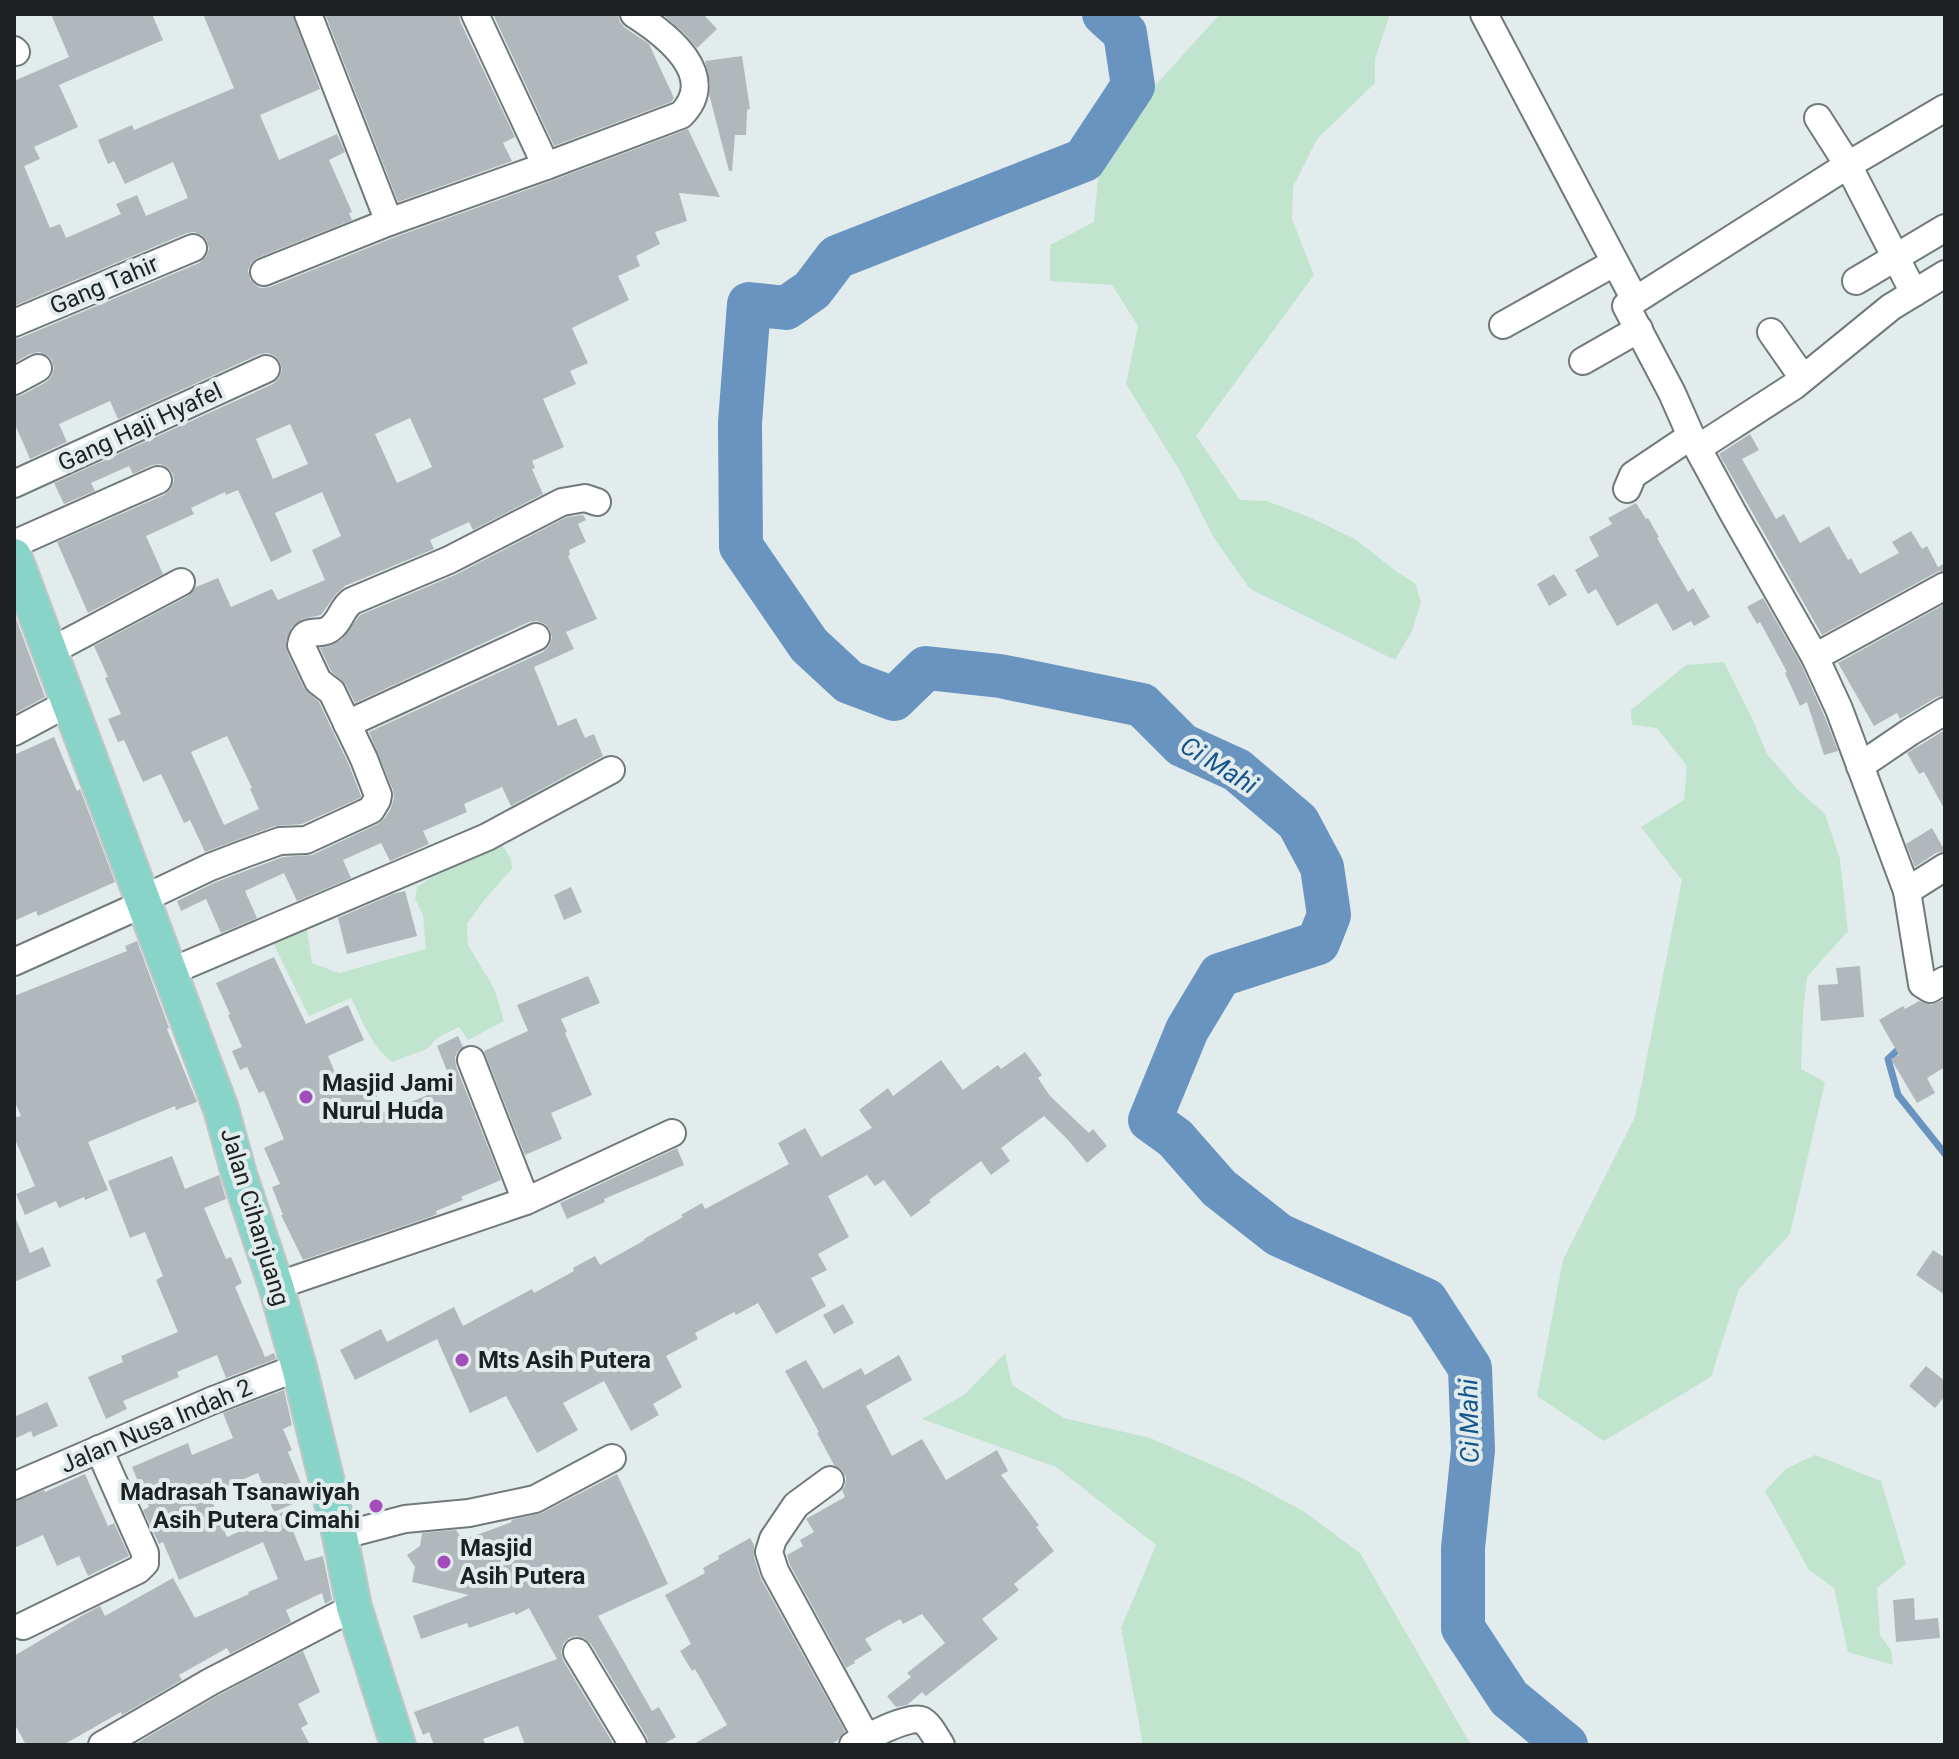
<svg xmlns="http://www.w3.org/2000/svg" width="1959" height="1759" font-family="Roboto,sans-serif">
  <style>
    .green { fill: #c0e4cd }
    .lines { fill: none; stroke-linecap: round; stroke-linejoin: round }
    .stream { stroke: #6994bf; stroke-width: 7 }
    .river { stroke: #6994bf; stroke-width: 44 }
    .building { fill: #b1b8bc; fill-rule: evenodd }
    .minor-casing { stroke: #71797a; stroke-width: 30 }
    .major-casing { stroke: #c4c5c5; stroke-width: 38 }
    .minor { stroke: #fff; stroke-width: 26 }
    .major { stroke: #89d4c9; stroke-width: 34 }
    .poi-dot { fill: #a24dbb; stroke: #e3eced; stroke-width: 3 }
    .labels { text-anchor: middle; stroke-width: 8; stroke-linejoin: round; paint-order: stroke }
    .street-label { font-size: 24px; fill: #1e2121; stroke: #e3eced }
    .poi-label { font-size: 24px; font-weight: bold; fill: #1e2121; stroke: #e3eced; text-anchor: start }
    .water-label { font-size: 26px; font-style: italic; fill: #14558c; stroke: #e3eced }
  </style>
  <rect width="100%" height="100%" fill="#e3eced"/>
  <g class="green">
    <path d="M1220,14h170l-15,45v24l-58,56 -24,48 -1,32 22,56 -118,161 44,64 27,1 40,15 48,23 42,33 18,11 6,19 -9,29 -17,29 -145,-71 -36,-51 -34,-67 -54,-87 12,-58 -26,-41 -62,-4v-36l44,-23 7,-77z"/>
    <path d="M1724,662l28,56 15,36 30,35 28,25 15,45 8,72 -41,46 -4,37 -2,55 24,13 -35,152 -51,55 -28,88 -107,64 -67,-45 26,-136 72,-143 47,-237 -41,-53 43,-27 3,-34 -30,-38 -25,-3 -1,-15 55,-45z"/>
    <path d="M503,846l8,13 1,10 -27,30 -18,25 1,21 26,43 10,33 -36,19 -9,-13 -22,11 -10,11 -35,13c-21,-16 -29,-40 -41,-64l-42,18 -37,-75 34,-18 6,40 27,10 87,-24 -3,-34 -8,-16 2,-12 26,-18z"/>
    <path d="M1005,1353l7,32 52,33 86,20 90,39 63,34 57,42 111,192h-328l-22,-117 35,-83 -100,-78 -134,-48 42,-24z"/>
    <path d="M1815,1455l66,26 25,83 -29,24 3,47 11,15 2,15 -45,-13 -14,-64 -25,-18 -44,-79 21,-22z"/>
  </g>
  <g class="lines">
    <path class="stream" d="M1903,1045l-15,14 10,36 47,59"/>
    <path class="river" d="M1104,14l21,19 8,53 -49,74 -247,97 -25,33 -26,18 -37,-4 -9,119 1,123 68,99 40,37 45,17 32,-31 74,8 142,29 40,40 55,25 61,52 24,45 7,48 -11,28 -98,32 -33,55 -37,90 25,18 44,50 60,47 147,65 44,68 3,82 -10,98v80l46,70 57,47"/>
  </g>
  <g class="building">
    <path d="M51,14h101l11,26 -104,45 19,42 -44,20 6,12 -16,7 26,62 10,-4 6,14 55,-24 -5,-10 21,-9 9,21 42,-18 -15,-36 -48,22 -11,-23 -6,3 -10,-24 34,-15 2,5 100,-42 -31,-74h89l28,75 -60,26 19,45 58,-26 8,18 -16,8 23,52 -3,1 3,7 -95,38 -6,5 -3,7 2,9 5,6 6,3 9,-1 125,-50 156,-56 137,-52 32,68 -41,-4 8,28 -32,11 5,12 -24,12 4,10 -22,10 11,24 -57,28 16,35 -18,8 6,13 -33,15 21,48 -32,14 3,7 -3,1 11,25 -70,36 -4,-8 -39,18 4,9 -89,37 -9,8 -15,21 -19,4 -11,9 -5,13 1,11 17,36 15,14 30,63 12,31 -1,2 -58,26 -27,2 -70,26 -15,-32 -6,3 -23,-49 -18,8 -19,-42 -6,2 -10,-23 13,-5 -16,-36 3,-1 -14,-31 94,-50 8,-9 22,-9 13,29 41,-18 6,11 47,-20 -13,-30 29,-14 -19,-44 -47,21 17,39 -21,10 -33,-72 -12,5 -1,-3 -34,16 3,6 -48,22 17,38 -75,39 -31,-71 107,-47 7,-6 3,-8 -1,-7 -5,-6 -8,-4 -8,1 -19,9 -4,-8 -38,17 4,8 -31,13 -10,-21 219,-99 6,-6 3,-8 -2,-8 -5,-6 -7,-3 -8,1 -142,65 -8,-18 -51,23 8,18 -37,17 -16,-37v-25l8,-2 24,-13 6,-6 2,-8 -2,-8 -5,-5 -8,-3 -9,2 -16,9v-24l6,-1 179,-75 7,-6 3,-8 -2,-8 -5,-6 -8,-3 -7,1 -173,73v-225l55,-24zM410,418l22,49 -35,16 -22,-49zM290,424l18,40 -35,15 -17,-40zM227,736l25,52 -2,1 9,20 -35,16 -33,-73z"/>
    <path d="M325,14h134l1,7 55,116 -12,6 9,18 -114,41z"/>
    <path d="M493,14h125l2,8 4,5 25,17 25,54 -3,4 -117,44z"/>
    <path d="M662,14h41l14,15 -20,19 -13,-15z"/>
    <path d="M742,56l8,53 -3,1 -1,25h-11l-3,36h-3l-20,-77 1,-11 -5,-22z"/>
    <path d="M1750,434l9,16 -17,9 34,60 8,-5 16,29 29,-17 19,34 3,-2 9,16 39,-21 -7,-11 19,-11 11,18 5,-3 11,21 7,-4v7l-8,2 -115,63 -103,-181z"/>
    <path d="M1636,503l10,16 2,-1 11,19 -2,1 31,54 5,-4 17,29 -16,9 -3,-5 -18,10 -16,-28 -40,23 -21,-37 -8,5 -13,-24 24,-14 -10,-19 23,-13 -4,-6z"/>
    <path d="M583,515l3,5 -8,4 8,18 -17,8 1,5 -2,1 29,63 -31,13 8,17 -40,18 24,59 18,-8 9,20 9,-4 9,22 -92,50 -9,-19 -38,17 3,8 -44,19 6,13 -39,17 -9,-18 -38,17 8,18 -54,23 -13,-28 -39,18 12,27 -36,15 -15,-34 -25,12 -4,-10 39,-19 67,-25 29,-2 66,-31 7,-6 6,-10 3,-10 -1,-8 -24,-58 174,-80 6,-6 3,-8 -2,-8 -5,-6 -8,-3 -8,1 -174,81 -9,-18 -15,-14 -11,-23 10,-2 11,-6 19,-25 95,-40 112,-58z"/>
    <path d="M1554,574l13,21 -18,11 -12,-22z"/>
    <path d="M1763,598l38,66 23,51 14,36 -14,4 -17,-53 -7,4 -15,-33 2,-1 -27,-50 -3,2 -10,-17z"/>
    <path d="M1945,604v91l-8,2 -37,22 -3,-6 -23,13 -36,-63z"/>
    <path d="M14,613l31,84 -31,17z"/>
    <path d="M1945,730v80l-21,-38 -5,2 -12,-21z"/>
    <path d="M54,737l23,54 3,-2 35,93 -77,34 -2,-5 -22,10v-166z"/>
    <path d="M1932,828l13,23 -9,2 -21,14 -9,-23z"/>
    <path d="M571,887l11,25 -18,8 -10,-25z"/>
    <path d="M405,891l12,45 -70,18 -9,-36 55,-24z"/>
    <path d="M137,941l32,87 -2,1 30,73 -21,8 -1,-4 -87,36 20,48 -23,10 -1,-3 -25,11 -3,-7 -31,14 -9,-21 19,-8 -21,-49v-19l7,-2 -7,-16v-104l113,-45 -2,-5z"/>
    <path d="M274,957l32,67 42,-19 16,35 -36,16 16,38 27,-12 12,30 2,-1 1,2 41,-18 -3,-7 21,-9 -1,-4 4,-2 -11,-27 21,-10 5,11 -5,4 -3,6 1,9 45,114 -40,17 2,3 -27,11 1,3 -7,3 -127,43 -22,-45h2l-11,-28 8,-3 -16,-36 20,-9 -20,-48 -5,2 -12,-26 -7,3 -8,-19 10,-4 -14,-32 2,-1 -14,-31z"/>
    <path d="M1860,966l4,51 -43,4 -3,-36 20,-1 -2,-16z"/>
    <path d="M588,976l12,27 -39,16 6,13 -2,1 27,62 -41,18 11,26 -37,16 -41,-104 44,-20 -11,-26z"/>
    <path d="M1945,999v68l-18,11 8,15 -18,10 -26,-44 8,-4 -20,-35 24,-14 2,3 14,-8 12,4z"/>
    <path d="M1025,1052l17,23 -4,3 12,18 39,37 4,-4 14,17 -20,17 -18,-22 -25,-25 -43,32 9,13 -19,14 -10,-14 -52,39 2,2 -20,15 -27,-37 -9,6 -8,-11 -39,21 21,41 -31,17 9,16 -16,8 15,28 -50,28 -18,-31 -22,12 -2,-3 -39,21 3,6 -32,17 16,31 -29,17 6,11 -28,16 -27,-50 -41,22 15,27 -41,23 -31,-57 -36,17 -33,-74 -82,41 -15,-30 41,-21 6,13 67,-35 9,19 69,-37 2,4 40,-22 -1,-3 22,-12 5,9 45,-25 -1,-1 39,-22 -2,-2 21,-12 3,6 84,-45 -11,-21 27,-15 16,29 51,-29 -13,-18 29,-22 5,8 48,-36 22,30 35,-25 3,4z"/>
    <path d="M677,1148l7,17 -80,34 1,3 -38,17 -7,-16z"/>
    <path d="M172,1156l13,33 34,-14 7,24 -22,9 22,51 5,-2 11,26 -7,4 30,70 9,-4 2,6 -50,19 -9,-23 -40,17 2,5 -56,24 4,8 -21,10 -18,-42 35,-15 -2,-6 57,-24 -22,-52 7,-4 -18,-44 -15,6 -22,-57z"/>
    <path d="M14,1214l16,39 13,-6 8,19 -37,16z"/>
    <path d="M1933,1250l12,8v37l-29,-20z"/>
    <path d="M843,1304l11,19 -20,11 -11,-19z"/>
    <path d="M899,1355l13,25 -46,26 26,50 30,-17 24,41 51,-30 11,21 -7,4 38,50 -3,2 18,24 -40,33 5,6 -37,29 16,20 -72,57 -4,-4 -15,13 -11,2 -9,-11 24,-19 -4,-4 38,-30 -23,-29 -19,10 -3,-5 -35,20 7,11 -18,11 1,2 -9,5 -56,-103 -3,-10 16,-9 -3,-6 14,-8 -8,-13 39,-22 -3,-7 3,-4 1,-9 -4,-7 -8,-5 -17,-32 2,-1 -34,-61 21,-11 17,29 38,-21 4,7z"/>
    <path d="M1926,1366l19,15v15l-10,12 -26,-22z"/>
    <path d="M284,1390l8,35 -9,4 9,21 -4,2 19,46 -33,14 -16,-39 -49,21 18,43 58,-26 20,50 18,-5 9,44 -7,4 -3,-11 -36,17 5,12 -61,32 -3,-6 -48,27 3,5 -60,35 -1,-3 -58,33h-37l-12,-22v-67l69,-41 17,-9 5,10 68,-38 22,40 54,-24 -1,-2 30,-13 -15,-37 -84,38 -16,-38 -4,2 -16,-34 6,-3 -17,-40 56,-24 4,12 41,-17 -10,-25z"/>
    <path d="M47,1402l11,24 -25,11 -2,-6 -17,8v-22z"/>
    <path d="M85,1474l23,52 6,-3 15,33 -41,20 -9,-20 -22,10 -14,-31 -29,13v-46l30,-12 1,2z"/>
    <path d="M617,1474l51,110 -70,32 54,95 7,-4 17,30 -14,8h-13l-2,-8 -56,-93 -7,-6 -8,-2 -7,2 -6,6 -2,8 2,8 51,85h-89l-7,-19 -35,13 3,6h-52l-5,-13 -6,3 -9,-23 143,-53 -28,-51 -13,7 -2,-3 -45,16 -2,-5 -46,16 -8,-23 56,-21 -57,-13 3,-15 -8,-12 13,-9 2,-13 34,-3 7,10 49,-18 -1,-2 31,-7z"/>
    <path d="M750,1538l4,7v12l7,22 84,152 -7,9 -8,5h-138l35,-20 -32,-56 -3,2 -12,-20 11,-7 -26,-49 40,-22 -2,-5 16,-9 -1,-3z"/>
    <path d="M1914,1598l1,22 23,-2 2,20 -44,4 -3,-42z"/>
    <path d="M303,1651l17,41 -22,12 10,20 -7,4 9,17h-172l-1,-2 80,-47z"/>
  </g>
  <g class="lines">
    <defs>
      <g id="minor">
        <path d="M308,14l81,208"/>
        <path d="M475,14l71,152"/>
        <path d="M1484,14l151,286"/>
        <path d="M14,50l2,2"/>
        <path d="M1945,108l-97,57 -222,141 46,87 19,43 42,77 82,144 24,52 68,182 15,93 8,5 15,-9"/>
        <path d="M1818,118l30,47 66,128"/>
        <path d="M264,272l125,-50 157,-56 135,-51c39,-39 -14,-80 -47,-101"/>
        <path d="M1856,281l89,-53"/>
        <path d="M14,323l179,-75"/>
        <path d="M1503,325l111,-62"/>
        <path d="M1771,332l32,46"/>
        <path d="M1583,361l56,-32"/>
        <path d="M14,381l24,-13"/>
        <path d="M1698,448l96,-62 97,-79 54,-33"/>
        <path d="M14,484l252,-115"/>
        <path d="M1627,489l6,-14 58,-39"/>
        <path d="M14,544l144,-64"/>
        <path d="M51,651l130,-69"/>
        <path d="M1815,657l130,-71"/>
        <path d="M347,724l189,-87"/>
        <path d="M14,732l56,-30"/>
        <path d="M1860,766l50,-34 35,-21"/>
        <path d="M1907,891l38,-24"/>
        <path d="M143,899l67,-32 34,-13 36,-13 26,-1 65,-30 6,-10 1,-5 -14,-36 -32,-67 -14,-11 -17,-36c3,-17 13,-10 25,-14 14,-6 15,-23 26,-30l97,-41 113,-58 23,-4 12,4"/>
        <path d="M14,962l131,-59"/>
        <path d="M170,972l317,-135 124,-67"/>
        <path d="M471,1060l55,141"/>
        <path d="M276,1286l250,-85 146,-68"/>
        <path d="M830,1480l-34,25 -23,34 -4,13 6,19 91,166"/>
        <path d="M14,1486l197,-85 88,-34"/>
        <path d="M340,1536l65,-17 64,-6 66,-14 77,-41"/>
        <path d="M23,1626l115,-56 7,-7v-10l-46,-104"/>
        <path d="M577,1652l56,93"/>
        <path d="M102,1745l108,-63 144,-75"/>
        <path d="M853,1745c12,-7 56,-30 68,-25 8,3 15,18 20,25"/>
      </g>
      <path id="major" d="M14,556l207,553 18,65 37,112 23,81 41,169 14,71 44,138"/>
    </defs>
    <use href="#minor" class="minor-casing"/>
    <use href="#major" class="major-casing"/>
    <use href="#minor" class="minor"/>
    <use href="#major" class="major"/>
  </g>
  <g class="poi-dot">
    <circle cx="306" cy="1097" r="8"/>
    <circle cx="462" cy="1360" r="8"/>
    <circle cx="376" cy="1506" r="8"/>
    <circle cx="444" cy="1562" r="8"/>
  </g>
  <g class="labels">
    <g class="street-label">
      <text transform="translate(104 285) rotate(-23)" y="8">Gang Tahir</text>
      <text transform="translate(140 427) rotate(-25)" y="8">Gang Haji Hyafel</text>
      <text transform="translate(255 1217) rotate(73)" y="8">Jalan Cihanjuang</text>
      <text transform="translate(156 1426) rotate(-23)" y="8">Jalan Nusa Indah 2</text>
    </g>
    <g class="poi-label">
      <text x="322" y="1091">Masjid Jami<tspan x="322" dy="28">Nurul Huda</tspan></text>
      <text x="478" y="1368">Mts Asih Putera</text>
      <text x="360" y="1500" text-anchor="end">Madrasah Tsanawiyah<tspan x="360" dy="28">Asih Putera Cimahi</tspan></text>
      <text x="460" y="1556">Masjid<tspan x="460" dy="28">Asih Putera</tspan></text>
    </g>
    <g class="water-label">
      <text transform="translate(1219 765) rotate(32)" y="9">Ci Mahi</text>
      <text transform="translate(1469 1421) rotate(-91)" y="9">Ci Mahi</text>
    </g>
  </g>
  <rect width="1959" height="1759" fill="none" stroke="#1e2121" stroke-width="32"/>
</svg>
